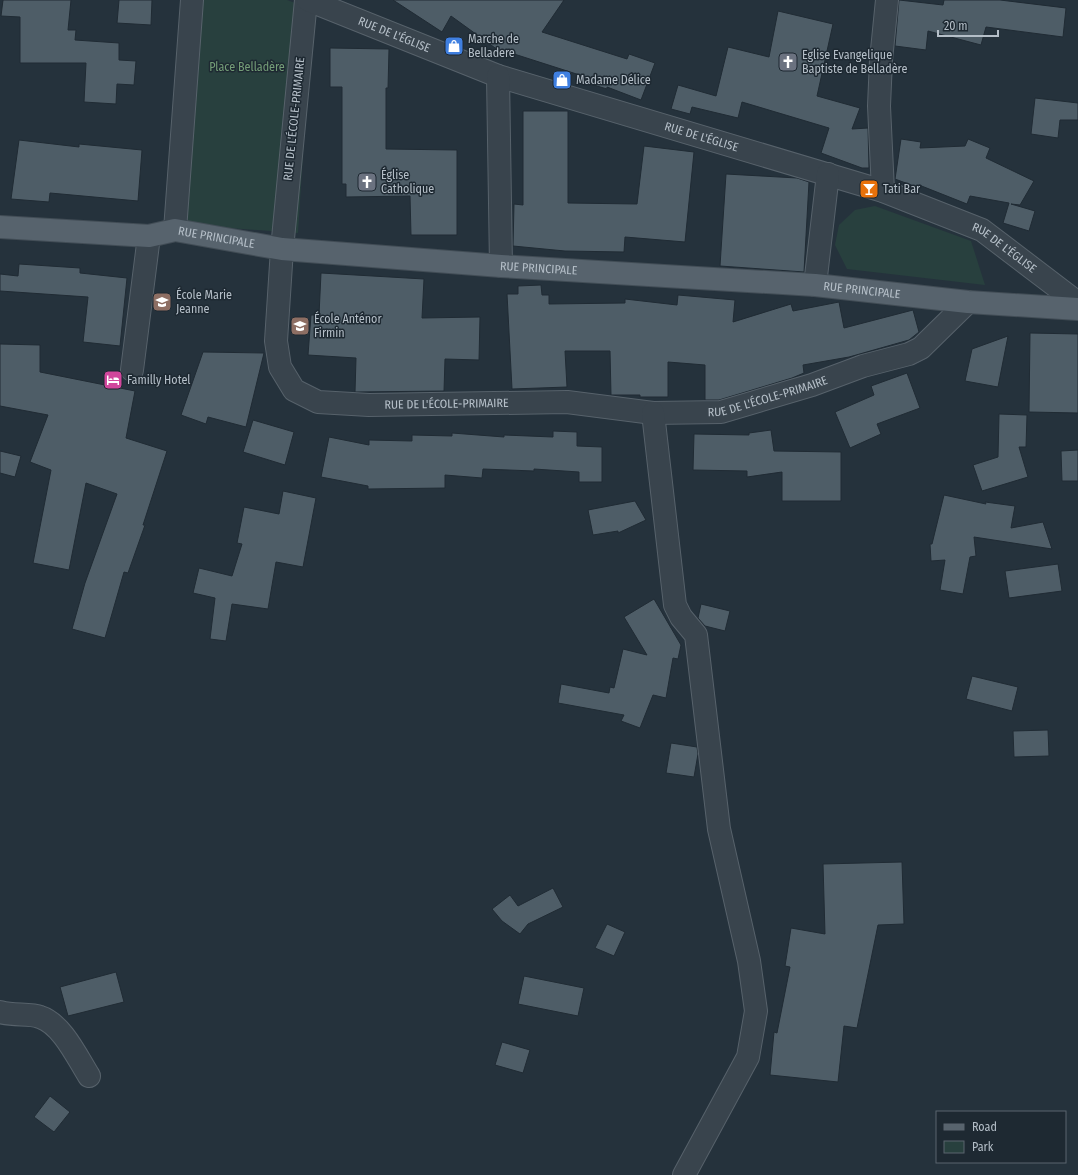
<svg xmlns="http://www.w3.org/2000/svg" width="1078" height="1175" font-family="'Fira Sans Condensed',sans-serif">
  <style>
    .green { fill: #28403e }
    .building { fill: #4e5d67; stroke: #202b34 }
    .lines { fill: none; stroke-linecap: round; stroke-linejoin: round }
    .minor-casing { stroke: #57626b; stroke-width: 24 }
    .major-casing { stroke: #424d56; stroke-width: 24 }
    .minor { stroke: #39444d; stroke-width: 22 }
    .major { stroke: #57636d; stroke-width: 22 }
    .labels { text-anchor: middle; stroke-width: 3; stroke-linejoin: round; paint-order: stroke }
    .street-label { font-size: 12px; fill: #b5bfc8; stroke: #1e2932 }
    .poi-label { font-size: 12px; fill: #b5bfc8; stroke: #1e2932; text-anchor: start }
    .park-label { font-size: 12px; fill: #749d77; stroke: #1e2932 }
  </style>
  <rect width="100%" height="100%" fill="#25323c"/>
  <g class="green">
    <path d="M195,0h92l25,9 -14,224 -110,-8 -3,-162z"/>
    <path d="M875,206l96,35 14,44 -138,-16 -12,-24 4,-20 16,-15z"/>
  </g>
  <g class="building">
    <path d="M3,0h68l-3,30h8l-1,10 44,3v17l17,1 -2,24 -17,-1 -1,20 -32,-2 2,-39h-66v-46l-19,-1z"/>
    <path d="M119,0h33l-1,25 -34,-2z"/>
    <path d="M393,0h171l-22,32 85,27 2,-5 26,9 -14,37 -34,-13v2l-20,-6 2,-5 -78,-25 -2,5 -58,-42 -9,16z"/>
    <path d="M899,0l44,5 1,-5h56l66,8 -3,29 -77,-10 -5,18 -53,-14 -2,19 -31,-4z"/>
    <path d="M778,11l55,13 -16,72 43,12 -8,21 16,-1 1,40h-7l-41,-15 8,-25 -87,-26 -4,16 -46,-11 -2,7 -19,-5 7,-24 38,11 12,-49 41,10z"/>
    <path d="M330,48l59,1 -1,39h-2v61l71,1v85h-46l-1,-39 -64,1v-13h-4v-97h-12z"/>
    <path d="M1035,98l43,5v17h-18l-2,18 -27,-4z"/>
    <path d="M523,111h45v92l69,1 7,-58 50,6 -9,90 -60,-5 -1,15 -59,-1 -52,-5 1,-42 9,1z"/>
    <path d="M901,139l20,3 -1,6 45,-2 3,-7 22,9 -4,10 48,23 -14,24 -9,-1 24,7 -6,20 -26,-8 6,-20 -39,-7 -3,8 -48,-19v3l-24,-9z"/>
    <path d="M19,140l60,7v-3l63,6 -4,51 -88,-8 -1,9 -38,-3z"/>
    <path d="M726,174l71,4 12,4 -5,90 -84,-6z"/>
    <path d="M19,264l61,4v5l47,5 -7,68 -37,-4 5,-45 -88,-6v-17l18,2z"/>
    <path d="M321,273l103,6 -2,39 58,-1 -1,43 -34,-1 -1,32 -89,1 1,-34 -48,-3 3,-40h8z"/>
    <path d="M541,285l1,10h7v9l76,-1v-4l52,6 1,-10 57,5 -2,22 58,-18 2,7 46,-9 5,26 69,-18 6,22 -10,8 -60,17 -46,8 1,8 -12,5 -73,22h-14v-35l-37,-3v35h-28v-2h-29l-1,-44h-45l2,36 -55,2 -5,-95h11v-8z"/>
    <path d="M1030,333l48,1v79l-49,-1z"/>
    <path d="M1008,336l-10,51 -33,-6 7,-32z"/>
    <path d="M0,344l40,1v27l95,19 -9,47 41,13 -24,74h2l-17,48 -4,-1 -19,66 -33,-9 13,-46 32,-89 -31,-11 -17,87 -36,-7 18,-93 -21,-8 18,-47 -48,-9z"/>
    <path d="M203,352l61,1 -18,74 -38,-10 -2,7 -25,-9z"/>
    <path d="M907,373l13,35 -43,16 4,10 -31,14 -15,-36 39,-17 -3,-9z"/>
    <path d="M999,414l28,1 -1,32h-7l9,30 -46,14 -9,-26 25,-8z"/>
    <path d="M253,420l41,12 -9,33 -42,-13z"/>
    <path d="M771,430l3,21 67,1v49h-59v-29l-35,5v-6l-54,-1 1,-36 55,1v-2z"/>
    <path d="M553,431l24,1v14l25,1v35h-23v-10l-45,-3v2l-51,-2 -1,9 -37,-3v13l-77,1v-3l-47,-9 8,-40 40,8v-5l43,1v-6l40,1v-3l52,4v-2l49,2z"/>
    <path d="M1078,450v31h-16l-1,-30z"/>
    <path d="M0,451l21,5 -6,21 -15,-4z"/>
    <path d="M283,491l33,7 -13,69 -27,-5 -8,47 -36,-5 -6,37 -16,-2 5,-41 -22,-5 6,-25 33,8 10,-32 -5,-1 7,-36 35,7z"/>
    <path d="M944,495l42,9 -1,-2 30,4 -4,22 32,-6 9,27 -78,-12 2,19 -6,1 -7,37 -23,-4 5,-30 -14,1 -1,-17h2z"/>
    <path d="M635,501l11,19 -28,13v-2l-25,4 -5,-25z"/>
    <path d="M1058,564l4,27 -53,7 -4,-27z"/>
    <path d="M654,599l27,46 -3,14 -5,-1 -7,40 -13,-3 -13,33 -19,-7 3,-6 -66,-12 3,-19 48,9 1,-6 4,1 9,-39 24,6 -23,-38z"/>
    <path d="M701,604l29,7 -5,20 -20,-5 -7,-8z"/>
    <path d="M972,676l46,11 -6,24 -46,-12z"/>
    <path d="M1048,730l1,26 -35,1 -1,-26z"/>
    <path d="M671,743l26,4 1,7 -4,23 -28,-4z"/>
    <path d="M902,862l2,62 -26,1 -21,103 -13,-2 -6,56 -68,-7 4,-43 3,1 13,-66 -5,-1 6,-38 34,6 -2,-70z"/>
    <path d="M553,888l10,19 -35,17 -8,10 -18,-13 -10,-12 18,-14 8,11z"/>
    <path d="M607,924l18,8 -11,24 -19,-8z"/>
    <path d="M116,972l8,30 -56,14 -8,-29z"/>
    <path d="M524,976l60,12 -6,28 -60,-12z"/>
    <path d="M502,1042l28,8 -7,23 -28,-8z"/>
    <path d="M50,1096l20,16 -16,20 -20,-15z"/>
  </g>
  <g class="lines">
    <defs>
      <g id="minor">
        <path id="s1" d="M306,0l-24,249 -6,92 4,26 14,23 24,12 51,3 198,-3 86,11 68,-1 91,-27 51,-19 46,-12 12,-6 47,-46"/>
        <path id="s2" d="M308,0l190,76 385,115 99,39 96,73"/>
        <path d="M498,76l3,190"/>
        <path d="M883,191l-4,-85 2,-46 6,-60"/>
        <path d="M175,230l17,-230"/>
        <path d="M815,285l13,-111"/>
        <path d="M132,370l17,-134"/>
        <path d="M653,413l22,192 6,12 15,18 23,194 30,132 7,50 -8,46 -64,118"/>
        <path d="M0,1012c13,4 30,1 40,5 22,7 37,40 49,59"/>
      </g>
      <g id="major">
        <path id="s3" d="M0,227l149,9 26,-6 107,19 219,17 314,19 153,17 110,7"/>
      </g>
    </defs>
    <use href="#minor" class="minor-casing"/>
    <use href="#major" class="major-casing"/>
    <use href="#minor" class="minor"/>
    <use href="#major" class="major"/>
  </g>
  <defs>
    <symbol id="shop-square" viewBox="-11 -11 22 22"><rect x="-9" y="-9" width="18" height="18" rx="4" fill="#3f7fe0" stroke="#1e2932"/><path d="M-5-2.5h2.3a2.7 3.5 0 0 1 5.4 0H5L5.5 6h-11ZM-1.5-2.5h3a1.5 2.3 0 0 0-3 0Z" fill="#fff"/></symbol>
    <symbol id="church-square" viewBox="-11 -11 22 22"><rect x="-9" y="-9" width="18" height="18" rx="4" fill="#6b7280" stroke="#1e2932"/><path d="M-1.2-6h2.4v3.5h3.3v2.4h-3.3V6h-2.4V-.1h-3.3v-2.4h3.3Z" fill="#fff"/></symbol>
    <symbol id="bar-square" viewBox="-11 -11 22 22"><rect x="-9" y="-9" width="18" height="18" rx="4" fill="#e8710a" stroke="#1e2932"/><path d="M-6-5H6L.8 .8V4.5H3.5V6h-7V4.5H-.8V.8Z" fill="#fff"/></symbol>
    <symbol id="school-square" viewBox="-11 -11 22 22"><rect x="-9" y="-9" width="18" height="18" rx="4" fill="#8d6e63" stroke="#1e2932"/><path d="M0-5L7-2L0 1L-7-2ZM-4 1L0 2.5L4 1V4Q0 6-4 4Z" fill="#fff"/></symbol>
    <symbol id="hotel-square" viewBox="-11 -11 22 22"><rect x="-9" y="-9" width="18" height="18" rx="4" fill="#d1479c" stroke="#1e2932"/><path d="M-6-4.5h1.5V1H6V5H4.5V3h-9V5H-6ZM-4 0a1.8 1.8 0 1 1 3.6 0ZM.5 0V-2.5h3Q6-2.5 6 0Z" fill="#fff"/></symbol>
  </defs>
  <g fill-rule="evenodd">
    <use href="#shop-square" x="443" y="35" width="22" height="22"/>
    <use href="#church-square" x="777" y="51" width="22" height="22"/>
    <use href="#shop-square" x="551" y="69" width="22" height="22"/>
    <use href="#church-square" x="356" y="171" width="22" height="22"/>
    <use href="#bar-square" x="858" y="178" width="22" height="22"/>
    <use href="#school-square" x="151" y="291" width="22" height="22"/>
    <use href="#school-square" x="289" y="315" width="22" height="22"/>
    <use href="#hotel-square" x="102" y="369" width="22" height="22"/>
  </g>
  <g class="labels">
    <g class="street-label">
      <text dy="4" stroke="none"><textPath href="#s2" startOffset="93">RUE DE L'ÉGLISE</textPath></text>
      <text transform="translate(294 119) rotate(-84)" y="4">RUE DE L'ÉCOLE-PRIMAIRE</text>
      <text dy="4" stroke="none"><textPath href="#s2" startOffset="417">RUE DE L'ÉGLISE</textPath></text>
      <text dy="4" stroke="none"><textPath href="#s3" startOffset="218">RUE PRINCIPALE</textPath></text>
      <text dy="4" stroke="none"><textPath href="#s2" startOffset="741">RUE DE L'ÉGLISE</textPath></text>
      <text dy="4" stroke="none"><textPath href="#s3" startOffset="542">RUE PRINCIPALE</textPath></text>
      <text dy="4" stroke="none"><textPath href="#s3" startOffset="866">RUE PRINCIPALE</textPath></text>
      <text dy="4" stroke="none"><textPath href="#s1" startOffset="875">RUE DE L'ÉCOLE-PRIMAIRE</textPath></text>
      <text dy="4" stroke="none"><textPath href="#s1" startOffset="551">RUE DE L'ÉCOLE-PRIMAIRE</textPath></text>
    </g>
    <g class="poi-label">
      <text x="468" y="43">Marche de<tspan x="468" dy="14">Belladere</tspan></text>
      <text x="802" y="59">Eglise Evangelique<tspan x="802" dy="14">Baptiste de Belladère</tspan></text>
      <text x="576" y="84">Madame Délice</text>
      <text x="381" y="179">Église<tspan x="381" dy="14">Catholique</tspan></text>
      <text x="883" y="193">Tati Bar</text>
      <text x="176" y="299">École Marie<tspan x="176" dy="14">Jeanne</tspan></text>
      <text x="314" y="323">École Anténor<tspan x="314" dy="14">Firmin</tspan></text>
      <text x="127" y="384">Familly Hotel</text>
    </g>
    <g class="park-label">
      <text x="247" y="71">Place Belladère</text>
    </g>
  </g>
  <rect x="936" y="1111" width="130" height="52" fill="#1e2932" stroke="#5a656e"/>
  <rect x="944" y="1124" width="20" height="6" fill="#57636d" stroke="#5a656e"/>
  <text x="972" y="1131" font-size="12" fill="#b5bfc8">Road</text>
  <rect x="944" y="1141" width="20" height="12" fill="#28403e" stroke="#5a656e"/>
  <text x="972" y="1151" font-size="12" fill="#b5bfc8">Park</text>
  <path d="M938 30v6h60v-6" fill="none" stroke="#b5bfc8" stroke-width="2"/>
  <text x="944" y="30" font-size="12" fill="#b5bfc8" stroke="#1e2932" stroke-width="3" paint-order="stroke">20 m</text>
</svg>
